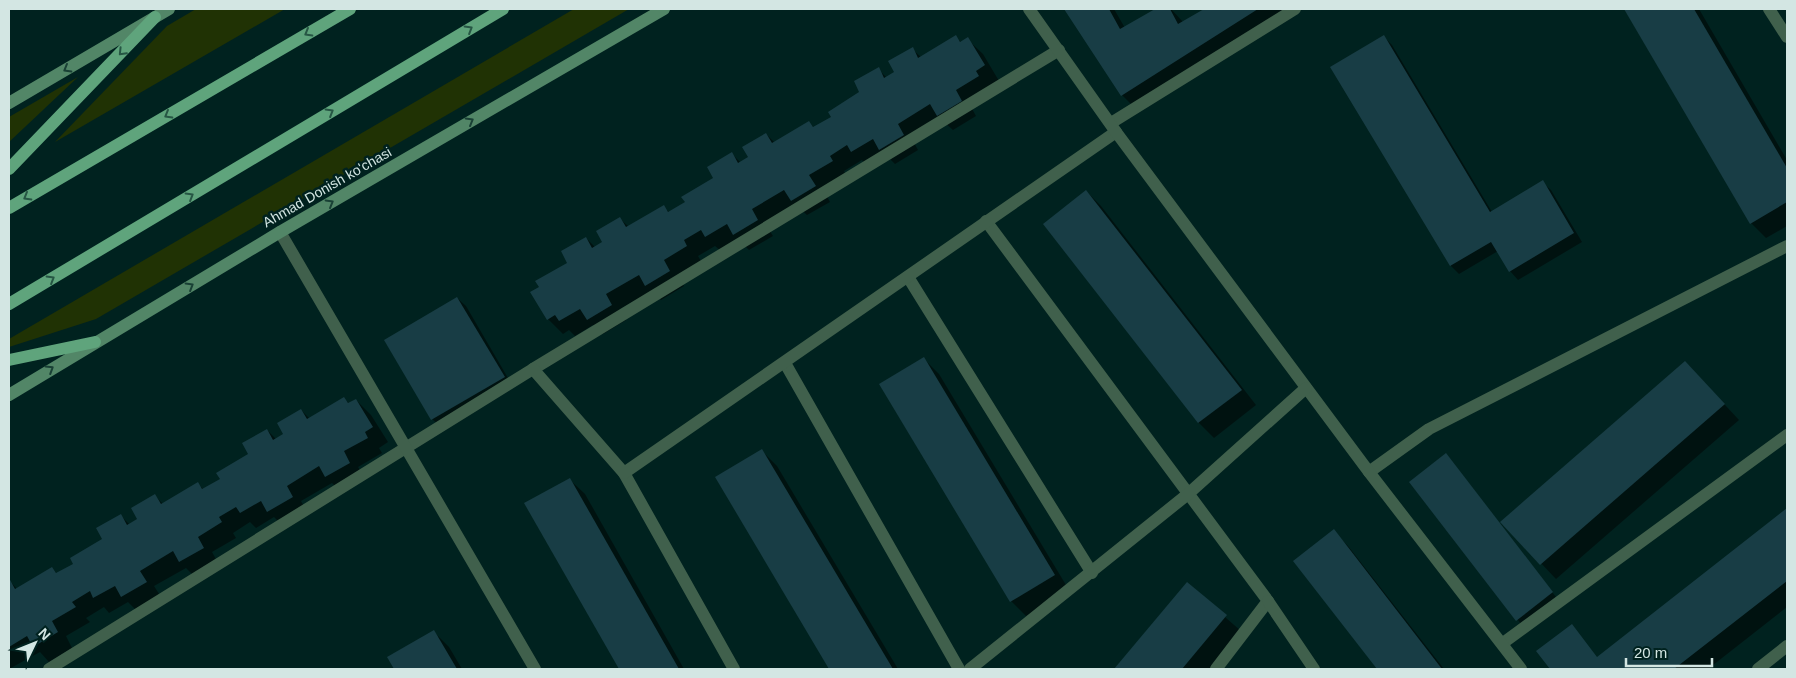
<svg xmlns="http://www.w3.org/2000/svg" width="1796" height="678" font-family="Helvetica,sans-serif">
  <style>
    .green { fill: #203204 }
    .shadow { fill: #0007 }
    .building { fill: #183d45 }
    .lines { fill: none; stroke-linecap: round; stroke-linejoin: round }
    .lane { stroke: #40604c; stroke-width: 12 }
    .street { stroke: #40604c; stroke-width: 12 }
    .secondary { stroke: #528667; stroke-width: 12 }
    .primary { stroke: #5fa47c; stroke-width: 12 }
    .oneway { stroke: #265644 }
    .oneway2 { stroke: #194035 }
    .labels { text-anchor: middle; stroke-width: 5; stroke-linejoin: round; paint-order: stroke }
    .street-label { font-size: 14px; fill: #d3e6e3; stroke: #00221f }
  </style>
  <rect width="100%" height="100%" fill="#00221f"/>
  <g class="green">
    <path d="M196,9h89l-230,133 112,-116z"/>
    <path d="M574,9h55l-533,310 -87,28v-8z"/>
    <path d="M78,77l-69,65v-25z"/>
  </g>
  <g class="shadow">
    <path d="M1066,9h48l11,19 33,-19h13l12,13 23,-13h90l-159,101 -15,-15z"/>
    <path d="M1625,9h74l88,151v66l-21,12 -15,-15z"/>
    <path d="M955,37l6,5 6,-3 16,15 16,27 -29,24 6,11 -23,14 -10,-9 -31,18 6,11 -23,14 -9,-9 -19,11 -5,-6 -18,11 3,6 -23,14 6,11 -23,13 -10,-9 -31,19 7,11 -24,14 -10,-10 -18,11 -6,-5 -17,10 3,5 -23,14 6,11 -23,14 -9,-9 -32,18 6,11 -23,14 -10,-9 -18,11 -6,-6 -6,4 -15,-15 -8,-32 29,-24 17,-25 9,9 9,-5 16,-23 9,8 34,-20 6,5 17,-9 29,-25 17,-24 9,9 9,-5 16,-24 9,9 34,-21 5,6 19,-11 28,-24 17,-24 9,9 9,-6 16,-23 9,8z"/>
    <path d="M1384,37l8,8 100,167 50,-30 9,8 31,52 -64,38 -8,-9 -12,-20 -39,23 -8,-8z"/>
    <path d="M1086,191l15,15 155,199 -42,33 -15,-15 -154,-199z"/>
    <path d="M457,298l9,8 46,79 -71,42 -9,-8z"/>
    <path d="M924,359l15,15 130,216 -43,26 -15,-15z"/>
    <path d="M1700,378l39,42 -183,159 -54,-57z"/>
    <path d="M344,399l6,5 6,-4 15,15 17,27 -9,6 3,5 -24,14 7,11 -24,14 -9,-9 -31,18 6,11 -24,14 -9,-9 -18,11 -6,-6 -17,11 3,5 -24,14 6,11 -23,14 -9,-9 -32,18 7,11 -24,14 -9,-9 -19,11 -5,-6 -18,11 4,4 -24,14 6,12 -23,14 -9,-10 -31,17v-89l8,9 35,-21 5,6 18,-10 28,-24 17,-25 9,9 9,-5 17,-23 8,8 35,-20 5,5 18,-10 29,-24 17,-25 9,9 9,-5 16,-24 9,9z"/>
    <path d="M762,451l15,15 121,203h-67l-114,-191z"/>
    <path d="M1446,455l110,142 -35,27 -110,-142z"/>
    <path d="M569,479l16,15 99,175h-64l-94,-165z"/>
    <path d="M1787,510v97l-79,62h-157l-13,-17 60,6z"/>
    <path d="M1333,531l15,15 96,123h-66l-84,-108z"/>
    <path d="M1187,584l54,47 -32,38h-93z"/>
    <path d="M434,632l15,15 13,22h-66l-7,-11z"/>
  </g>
  <g class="building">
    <path d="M1064,9h45l11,20 35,-20h15l8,15 26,-15h54l-137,87z"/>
    <path d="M1624,9h70l93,159v34l-37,22z"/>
    <path d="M956,35l4,7 8,-5 17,28 -9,6 3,5 -23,14 6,11 -25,15 -7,-12 -32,20 6,11 -25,15 -6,-11 -22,13 -4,-7 -17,11 3,5 -24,14 7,11 -25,15 -7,-11 -32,19 6,11 -25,15 -6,-11 -22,13 -4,-7 -17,10 3,6 -23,14 6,11 -25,15 -6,-11 -33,19 6,11 -25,15 -7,-11 -21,12 -4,-6 -8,5 -17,-28 9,-5 -4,-6 32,-18 -6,-12 25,-14 6,11 10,-6 -6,-11 24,-14 6,10 38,-22 4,7 17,-10 -4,-5 32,-19 -6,-11 25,-15 6,11 10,-6 -6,-10 24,-14 6,10 37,-22 4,6 18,-10 -3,-5 31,-20 -5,-11 25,-14 5,11 10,-6 -6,-11 25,-14 5,11z"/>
    <path d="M1384,35l106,177 53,-32 31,53 -65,39 -18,-30 -41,24 -120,-199z"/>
    <path d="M1086,190l156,200 -44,33 -155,-199z"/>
    <path d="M457,297l48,80 -74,43 -47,-80z"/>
    <path d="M924,357l131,218 -45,27 -131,-218z"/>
    <path d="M1685,361l40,43 -185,161 -40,-43z"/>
    <path d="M344,397l4,6 8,-4 17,28 -8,5 3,6 -24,13 6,12 -25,14 -6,-11 -32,20 6,11 -26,15 -6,-11 -21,12 -4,-6 -17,10 3,5 -24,15 6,11 -25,14 -6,-11 -33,20 7,11 -26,15 -6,-11 -22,12 -3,-7 -18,11 4,5 -24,14 6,11 -25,15 -6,-11 -18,11v-69l6,11 37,-22 4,6 17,-9 -3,-6 32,-19 -6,-11 25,-14 6,11 10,-6 -6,-11 24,-14 6,10 37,-22 4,7 18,-10 -4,-6 32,-19 -6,-11 25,-14 6,11 10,-6 -6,-11 24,-14 6,10z"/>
    <path d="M762,449l131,220h-64l-114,-192z"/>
    <path d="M1446,453l107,139 -37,29 -107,-139z"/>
    <path d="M570,478l109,191h-60l-95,-166z"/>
    <path d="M1787,508v73l-113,88h-124l-14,-18 36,-27 25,33z"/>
    <path d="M1334,529l108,140h-65l-84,-108z"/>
    <path d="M1187,582l40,33 -45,54h-68z"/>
    <path d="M434,630l23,39h-63l-7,-12z"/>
  </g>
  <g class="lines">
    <g class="lane">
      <path d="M1769,9l18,28"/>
      <path d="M1111,123l184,-114"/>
      <path d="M986,221l282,380 -52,68"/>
      <path d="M908,277l184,296"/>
      <path d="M785,363l174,306"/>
      <path d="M533,369l526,-319"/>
      <path d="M1369,472l60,-43 358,-183"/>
      <path d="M624,473l110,196"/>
      <path d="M1268,601l46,68"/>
      <path d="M1503,643l284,-208"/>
      <path d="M49,669l484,-300 91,104 492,-341"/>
      <path d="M1758,669l29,-23"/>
    </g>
    <g class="street">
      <path d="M1029,9l87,123 253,340 152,197"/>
      <path d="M280,232l255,437"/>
      <path d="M970,669l218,-175 118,-106"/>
    </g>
    <g class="secondary">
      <path d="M9,103l160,-94"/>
      <path d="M9,395l271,-163 384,-223"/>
    </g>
    <g class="primary">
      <path d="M9,169l146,-152"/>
      <path d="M9,208l341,-199"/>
      <path d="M9,304l494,-295"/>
      <path d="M9,360l86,-18"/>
    </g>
  </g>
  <defs><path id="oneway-chevron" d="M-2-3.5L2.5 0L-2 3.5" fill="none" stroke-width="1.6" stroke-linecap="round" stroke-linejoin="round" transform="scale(1.25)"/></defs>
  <g class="oneway">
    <use href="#oneway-chevron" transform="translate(469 29) rotate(-31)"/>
    <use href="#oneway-chevron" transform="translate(308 33) rotate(150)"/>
    <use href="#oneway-chevron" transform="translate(122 52) rotate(134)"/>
    <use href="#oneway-chevron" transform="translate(330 112) rotate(-31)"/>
    <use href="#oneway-chevron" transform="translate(168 115) rotate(150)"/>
    <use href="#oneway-chevron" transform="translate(190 196) rotate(-31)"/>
    <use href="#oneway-chevron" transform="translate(27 197) rotate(150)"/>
    <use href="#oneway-chevron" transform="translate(51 279) rotate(-31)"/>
  </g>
  <g class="oneway2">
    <use href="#oneway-chevron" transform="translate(67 69) rotate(150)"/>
    <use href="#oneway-chevron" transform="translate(470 121) rotate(-30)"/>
    <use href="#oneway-chevron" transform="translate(330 203) rotate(-30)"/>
    <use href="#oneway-chevron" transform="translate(190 286) rotate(-31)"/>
    <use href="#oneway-chevron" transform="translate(50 369) rotate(-32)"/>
  </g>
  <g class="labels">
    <g class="street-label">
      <text transform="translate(327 187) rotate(-30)" y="5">Ahmad Donish ko'chasi</text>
    </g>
  </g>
  <rect width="1796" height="678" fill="none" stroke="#d3e6e3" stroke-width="20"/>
  <g transform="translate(35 643) rotate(47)" stroke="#00221f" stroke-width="4" paint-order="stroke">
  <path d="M0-4L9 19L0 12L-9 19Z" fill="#d3e6e3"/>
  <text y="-8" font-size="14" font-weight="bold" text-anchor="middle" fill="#d3e6e3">N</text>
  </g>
  <path d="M1626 658v8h86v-8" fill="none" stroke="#d3e6e3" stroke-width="2.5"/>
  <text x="1634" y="658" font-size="15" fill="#d3e6e3" stroke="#00221f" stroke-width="4" paint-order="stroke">20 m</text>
</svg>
